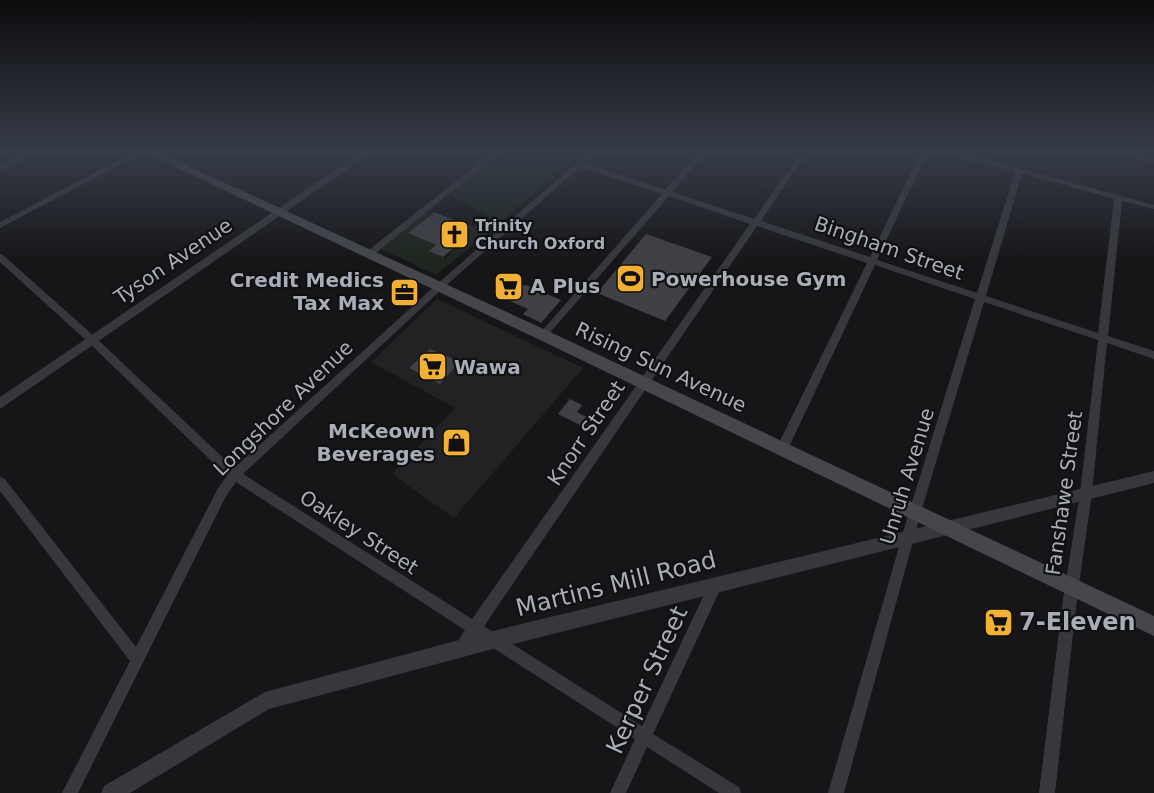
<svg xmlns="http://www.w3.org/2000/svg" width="1154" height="793" font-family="'DejaVu Sans',sans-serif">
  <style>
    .built { fill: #222225 }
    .green { fill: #1e261f }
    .building { fill: #404145 }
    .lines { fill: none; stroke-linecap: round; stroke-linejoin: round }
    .minor { fill: #37383d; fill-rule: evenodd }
    .tertiary { fill: #37383d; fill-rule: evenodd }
    .secondary { fill: #45474d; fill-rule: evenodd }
    .labels { text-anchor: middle; stroke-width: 4.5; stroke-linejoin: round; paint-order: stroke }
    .far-poi-label { font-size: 16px; font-weight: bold; fill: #a8adb8; stroke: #111113; text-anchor: start }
    .street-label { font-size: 20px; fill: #a8adb8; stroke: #111113 }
    .poi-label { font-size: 20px; font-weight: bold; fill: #a8adb8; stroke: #111113; text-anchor: start }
    .near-street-label { font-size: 24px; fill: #a8adb8; stroke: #111113 }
    .near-poi-label { font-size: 24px; font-weight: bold; fill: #a8adb8; stroke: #111113; text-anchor: start }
  </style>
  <rect width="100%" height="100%" fill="#161618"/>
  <path class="built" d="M437,299l146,69 -129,150 -62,-44 63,-66 -84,-46z"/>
  <g class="green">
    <path d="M501,151h84l-84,71 -43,-22 -6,-6 1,-4z"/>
    <path d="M430,208l4,2 -26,23 27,12 -6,6 16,7 17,-16 -5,-3c13,-11 21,-20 39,-13l-60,49 -55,-26z"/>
  </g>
  <g class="building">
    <path d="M434,212l37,15 -14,12 5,2 -19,16 -14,-6 7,-6 -28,-12z"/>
    <path d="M646,234l66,23 -47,64 -68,-28z"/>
    <path d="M502,278l19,8 5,-1 35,15 -20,23 -18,-9 5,-5 -18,-8 6,-6 -21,-10z"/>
    <path d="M430,349l24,10 -2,2 6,3 -18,20 -31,-16z"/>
    <path d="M570,399l12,6 -5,7 21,11 -6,8 -34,-17z"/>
  </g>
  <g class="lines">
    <g class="minor">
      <path d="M33,151h9l-42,20v-5z"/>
      <path d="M137,151h9l-146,77v-6z"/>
      <path d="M494,151h8l-131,106h-6v-4z"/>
      <path d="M590,151h8l-14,12 81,27 35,-39h7l-35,41 82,27 48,-68h6l-47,70 109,36 51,-106h7l-51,109 100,33 38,-121 -70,-19v-2h10l199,54v4l-32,-8 -14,135 46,15v8l-47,-16 -15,150 -15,106 -22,194h-16l24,-194 17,-106 18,-153 -114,-38 -63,210 -77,281h-16l81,-281 66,-213 -100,-34 -87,184 -2,3 -4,2 -4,-2 -2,-3 91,-186 -110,-37 -273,400 158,100 68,-144 5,-2 5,2 1,4 -1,4 -67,144 86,53 2,6h-22l-72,-46 -21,46h-16l25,-54 -159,-102 -11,17 -5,2 -5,-2 -2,-5 12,-19 -229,-148 -10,14 -148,297h-16l68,-132 -130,-170v-14l4,1 132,169 82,-159 9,-12 -138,-133 -89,-81v-8l3,1 92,82 139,131 202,-183zM580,167l82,27 -122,139 -2,2 2,2h6l123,-141 81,28 -278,395 -229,-145 199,-185zM1022,173l92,26 -16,134 -112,-37z"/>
      <path d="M1108,151h12l34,8v4z"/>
    </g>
    <g class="tertiary">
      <path d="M363,151h11l-374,258v-12z"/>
      <path d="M1154,471v12l-661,166 -224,60 -139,84h-29l3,-7 161,-94 228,-61z"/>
    </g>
    <path class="secondary" d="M142,151h13l393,180 606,285v20l-616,-297z"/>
  </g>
  <linearGradient id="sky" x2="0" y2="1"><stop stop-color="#0c0c0d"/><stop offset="0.58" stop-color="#363c48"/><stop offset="1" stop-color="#363c48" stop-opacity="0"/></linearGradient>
  <rect width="1154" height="262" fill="url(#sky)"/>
  <defs>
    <symbol id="church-square" viewBox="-11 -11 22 22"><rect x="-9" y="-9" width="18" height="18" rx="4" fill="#f2b134" stroke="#111113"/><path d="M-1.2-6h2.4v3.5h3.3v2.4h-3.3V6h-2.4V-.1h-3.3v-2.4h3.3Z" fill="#111"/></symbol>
    <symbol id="stadium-square" viewBox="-11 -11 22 22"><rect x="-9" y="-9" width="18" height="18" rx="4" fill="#f2b134" stroke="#111113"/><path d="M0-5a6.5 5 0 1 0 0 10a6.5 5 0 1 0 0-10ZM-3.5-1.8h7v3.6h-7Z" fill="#111"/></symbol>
    <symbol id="supermarket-square" viewBox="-11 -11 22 22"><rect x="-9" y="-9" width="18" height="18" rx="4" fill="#f2b134" stroke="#111113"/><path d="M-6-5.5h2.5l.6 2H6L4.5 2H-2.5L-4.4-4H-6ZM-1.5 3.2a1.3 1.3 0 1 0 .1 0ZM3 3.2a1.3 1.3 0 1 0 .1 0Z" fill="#111"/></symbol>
    <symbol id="office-square" viewBox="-11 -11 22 22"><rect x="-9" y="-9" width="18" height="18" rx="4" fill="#f2b134" stroke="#111113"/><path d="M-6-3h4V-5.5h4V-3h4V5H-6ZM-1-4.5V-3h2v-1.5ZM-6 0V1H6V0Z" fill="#111"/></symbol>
    <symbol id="shop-square" viewBox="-11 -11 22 22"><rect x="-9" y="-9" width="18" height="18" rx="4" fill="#f2b134" stroke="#111113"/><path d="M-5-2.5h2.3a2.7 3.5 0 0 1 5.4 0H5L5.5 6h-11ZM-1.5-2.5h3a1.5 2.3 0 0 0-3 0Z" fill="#111"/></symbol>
  </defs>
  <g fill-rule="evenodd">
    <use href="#church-square" x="438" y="218" width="33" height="33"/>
    <use href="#stadium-square" x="614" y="262" width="33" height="33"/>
    <use href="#supermarket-square" x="492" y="270" width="33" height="33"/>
    <use href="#office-square" x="388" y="276" width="33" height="33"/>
    <use href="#supermarket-square" x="416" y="350" width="33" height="33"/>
    <use href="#shop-square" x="440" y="426" width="33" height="33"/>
    <use href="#supermarket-square" x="982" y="606" width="33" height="33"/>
  </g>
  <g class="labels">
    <g class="far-poi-label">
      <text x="475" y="231">Trinity<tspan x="475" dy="18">Church Oxford</tspan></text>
    </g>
    <g class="street-label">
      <text transform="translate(889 248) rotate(19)" y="7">Bingham Street</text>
      <text transform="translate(173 261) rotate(-34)" y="7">Tyson Avenue</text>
      <text transform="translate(661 367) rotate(25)" y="7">Rising Sun Avenue</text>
      <text transform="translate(283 408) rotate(-44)" y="7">Longshore Avenue</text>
      <text transform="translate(586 433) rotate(-56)" y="7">Knorr Street</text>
      <text transform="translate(907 476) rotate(-73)" y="7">Unruh Avenue</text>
      <text transform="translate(1064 493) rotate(-82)" y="7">Fanshawe Street</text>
      <text transform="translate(359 532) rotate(33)" y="7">Oakley Street</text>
    </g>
    <g class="poi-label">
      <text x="651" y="286">Powerhouse Gym</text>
      <text x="384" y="287" text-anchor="end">Credit Medics<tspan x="384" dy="23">Tax Max</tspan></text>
      <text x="530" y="293">A Plus</text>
      <text x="454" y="374">Wawa</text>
      <text x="435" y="438" text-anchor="end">McKeown<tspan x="435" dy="23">Beverages</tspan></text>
    </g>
    <g class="near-street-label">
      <text transform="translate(616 584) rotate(-14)" y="8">Martins Mill Road</text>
      <text transform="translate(647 680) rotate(-65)" y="8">Kerper Street</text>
    </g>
    <g class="near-poi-label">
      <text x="1019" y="630">7-Eleven</text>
    </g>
  </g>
</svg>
